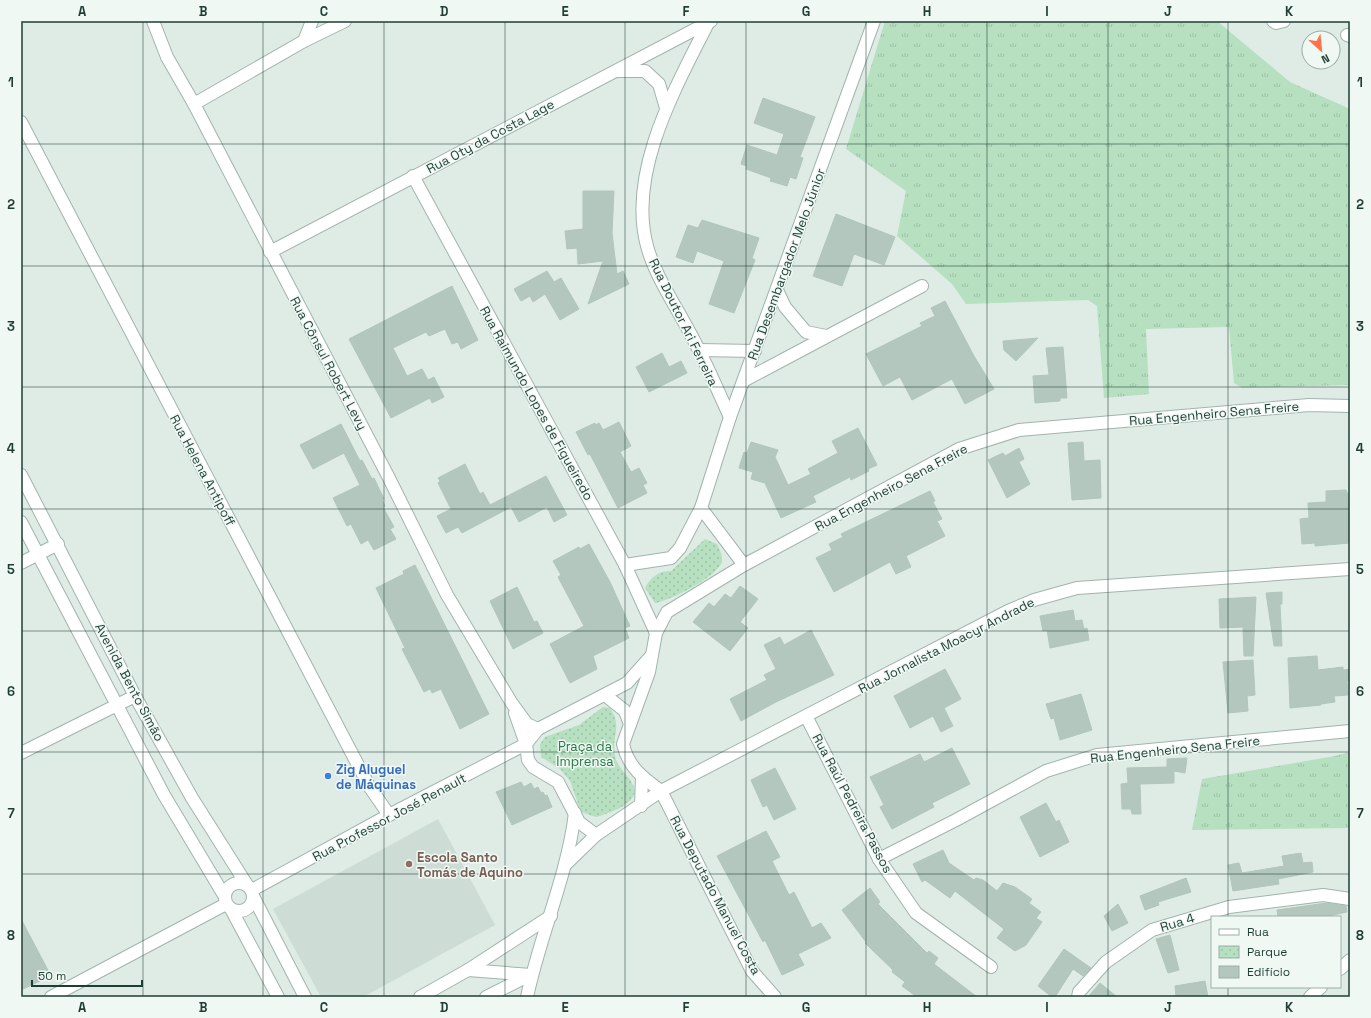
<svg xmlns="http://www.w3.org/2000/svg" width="1371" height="1018" font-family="'Space Grotesk',sans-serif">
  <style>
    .built { fill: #cddcd5 }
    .grass { fill: url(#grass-tufts) }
    .park { fill: url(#park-dots) }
    .building { fill: #b4c7bf; stroke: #b1c6bd }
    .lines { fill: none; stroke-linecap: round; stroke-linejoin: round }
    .minor-casing { stroke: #a1b4ad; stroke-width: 14 }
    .minor { stroke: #fff; stroke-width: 12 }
    .grid { fill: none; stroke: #1e3e35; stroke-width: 1; stroke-opacity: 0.55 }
    .shop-dot { fill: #3f7fe0; stroke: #f0f8f4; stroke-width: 1.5 }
    .education-dot { fill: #8d6e63; stroke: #f0f8f4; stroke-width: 1.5 }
    .labels { text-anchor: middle; stroke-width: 3; stroke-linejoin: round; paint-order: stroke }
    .street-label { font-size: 13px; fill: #1e3e35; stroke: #f0f8f4 }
    .park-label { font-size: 13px; fill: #257943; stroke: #f0f8f4 }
    .shop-label { font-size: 13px; font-weight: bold; fill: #366cbe; stroke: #f0f8f4; text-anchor: start }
    .education-label { font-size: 13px; font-weight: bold; fill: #785e54; stroke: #f0f8f4; text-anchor: start }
    .neatline { fill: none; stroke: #1e3e35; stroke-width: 1.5 }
    .grid-label { font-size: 13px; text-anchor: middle; font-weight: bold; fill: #1e3e35 }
  </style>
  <defs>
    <pattern id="grass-tufts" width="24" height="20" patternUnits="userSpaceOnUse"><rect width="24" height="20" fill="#b6e0c0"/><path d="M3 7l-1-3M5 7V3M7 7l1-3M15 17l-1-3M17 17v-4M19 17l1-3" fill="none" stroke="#9cc1a6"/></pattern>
    <pattern id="park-dots" width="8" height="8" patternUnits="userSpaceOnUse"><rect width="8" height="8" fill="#b6e0c0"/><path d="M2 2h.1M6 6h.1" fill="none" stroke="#9cc1a6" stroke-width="1.8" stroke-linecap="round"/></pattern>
  </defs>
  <rect width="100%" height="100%" fill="#dfece6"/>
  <path class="built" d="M438,819l57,106 -132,72h-42l-48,-88z"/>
  <g class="grass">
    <path d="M885,21h332l73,61 60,27v276l-108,3 -8,-5 -5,-56 -83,2 3,65 -45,4 -7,-92 -9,-6 -122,4 -14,-20 -55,-48 9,-45 -60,-42z"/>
    <path d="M1350,752v76l-158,2 10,-51 133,-23z"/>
  </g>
  <g class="park">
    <path d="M705,539l12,5c3,7 7,13 4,20 -7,14 -51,37 -66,39l-10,-15c6,-11 13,-17 26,-17z"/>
    <path d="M603,707l7,1c13,19 1,29 5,48 3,13 13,18 18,29 10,17 -25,29 -37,32l-15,-5 -11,-31 -10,-12 -19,-12 -1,-13 5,-7 34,-12z"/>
  </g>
  <g class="building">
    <path d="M763,98l52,19 -15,40 3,1 -7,21 -6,-2 -3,9 -17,-5 1,-3 -25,-9 1,-3 -6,-2 6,-19 30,10 7,-21 -30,-11z"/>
    <path d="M583,191h31l-2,42 5,41 6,-3 6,13 -41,20 15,-43 -25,3 -1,-16 -10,1 -2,-18 18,-2z"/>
    <path d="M836,214l59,23 -11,28 -30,-11 -12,32 -29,-10z"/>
    <path d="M702,220l57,18 -7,20 3,2 -21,53 -25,-9 15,-43 -27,-10 -4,12 -17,-6 12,-32 10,3z"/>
    <path d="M547,271l7,11 7,-4 18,31 -19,11 -15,-26 -12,8 -3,-6 -9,5 -7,-12z"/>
    <path d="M452,286l26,54 -17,9 -3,-7 -6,2 -7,-15 -16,7 -3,-4 -33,16 14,28 15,-7 6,11 6,-3 10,20 -12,6 -2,-5 -39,20 -42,-79z"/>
    <path d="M945,301l29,55 20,33 -29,15 -13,-25 -40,21 -12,-23 -17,9 -17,-32 56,-28 -2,-3 15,-7 -4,-8z"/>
    <path d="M1038,338l-22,23 -12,-11 -1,-9z"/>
    <path d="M1063,347l4,51h-7v3l-25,2 -2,-27 16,-1 -3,-27z"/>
    <path d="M662,353l7,14 12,-6 6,12 -38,19 -13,-25z"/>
    <path d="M619,422l12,24 -11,6 11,20 8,-4 8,15 -4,2 4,8 -29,15 -28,-54 -2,1 -12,-23 19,-9 1,2 3,-2 4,7z"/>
    <path d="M341,424l19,37 2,-1 10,19 2,-1 10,21h-2l3,7 -2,1 11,20 -4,2 6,10 -22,11 -6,-10 -7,4 -10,-20 -4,2 -14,-28 27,-13 -16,-32 -31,16 -13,-24z"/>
    <path d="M858,428l19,37 -9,4 1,2 -18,9 -1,-3 -37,19 3,6 -35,16 -16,-35 -14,-4 2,-7 -14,-4 5,-16 3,1 4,-11 27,8 -3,7 13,28 23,-11 -3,-5 30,-16 -6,-12z"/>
    <path d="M1083,442l1,19 16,-1 1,38 -29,2 -4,-57z"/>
    <path d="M1019,448l5,11 -5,3 11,22 -23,14 -19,-38 15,-7 2,3z"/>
    <path d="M465,464l15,30 3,-2 7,13 56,-29 21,39 -13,7 -7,-15 -28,15 -8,-15 -49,26 -4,-6 -12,6 -9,-17 14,-7 -13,-26 2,-2 -2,-3z"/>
    <path d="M1346,490l1,3h3v50l-35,3v-3l-13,1 -2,-25 9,-1 -1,-15 18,-1v-11z"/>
    <path d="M930,491l5,10 -2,1 9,17 -5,2 8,15 -39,20 5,11 -15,7 -6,-12 -56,30 -18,-34 16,-8 -3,-6 14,-7 -2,-3z"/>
    <path d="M589,544l21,38 20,44 -5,2 4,10 -36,18 4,13 -27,14 -20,-39 34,-18 -26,-49 3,-2 -8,-14 26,-14 1,2z"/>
    <path d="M415,565l74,149 -29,15 -19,-40 -9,4 -2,-4 -6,3 -22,-43 3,-1 -29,-60 28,-14 -1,-3z"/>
    <path d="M740,586l18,13 -18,23 8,6 -18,23 -37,-29 16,-19 5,4 11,-13 6,4z"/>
    <path d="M517,587l17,35 3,-1 6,12 -30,16 -23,-48z"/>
    <path d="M1282,592v12h-2l2,42h-8l-8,-53z"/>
    <path d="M1256,597l-3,59h-9l-1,-29 -23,1 -1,-29z"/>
    <path d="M1073,610l2,11 7,-1 2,9 3,-1 2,12 -39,8 -3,-18 -4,1 -3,-15z"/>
    <path d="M811,630l23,45 -58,27 -35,19 -11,-22 37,-19 -3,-5 12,-6 -12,-24 16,-8 4,8z"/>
    <path d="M1317,656l1,14 25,-3v3l7,-1v11l-3,1 1,14 -14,1 1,6 -14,2v1l-31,3 -2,-50z"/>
    <path d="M1253,660l2,35 -8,1 1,15 -20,2 -5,-51z"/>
    <path d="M945,669l16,30 -17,9 9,18 -12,6 -8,-16 -23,12 -16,-32z"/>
    <path d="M1081,694l11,36 -32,10 -6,-22 -3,1 -5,-15z"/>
    <path d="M952,748l18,36 -38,19 2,4 -42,22 -12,-22 4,-2 -14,-28 50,-23 4,8z"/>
    <path d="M1187,758l-2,15 -11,-2v12l-34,1 1,30h-9l-1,-5h-9l-1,-25 7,-1 -1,-15 40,-1v-8z"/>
    <path d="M775,768l21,41 -22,11 -7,-15 -4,2 -12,-27z"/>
    <path d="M521,782l3,5 7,-4 3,6 4,-2 3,6 2,-1 2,4 2,-1 5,12 -40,18 -16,-33z"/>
    <path d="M1046,803l10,19 3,-2 10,22 -29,15 -20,-40z"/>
    <path d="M766,831l14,26 -8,4 17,34 5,-3 18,36 9,-5 10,15 -33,16 6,11 -22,10 -17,-35 -2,2 -46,-86z"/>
    <path d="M943,850l6,13 25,17 2,-2 7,2 14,11 6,-8 12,4 17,12 -3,4 12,9 -5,6 6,4 -16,23 -11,6 -18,-13 7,-9 -49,-38 -5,7 -25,-18 -3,2 -9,-18z"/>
    <path d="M1301,853l2,10 9,-1 1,10 -35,7 1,5 -46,7 -5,-26 11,-2 3,10 42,-7 -2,-10z"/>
    <path d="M1186,878l5,14 -33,10 1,3 -14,5 -5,-14z"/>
    <path d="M870,888l10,14 -2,2 49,49 2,-2 9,7 -4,6 43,33h-60l-15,-11 3,-4 -13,-10 1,-2 -28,-27 1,-1 -24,-32z"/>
    <path d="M1326,903l20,3 1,6 -23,5h-46l-1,-7z"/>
    <path d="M1118,904l10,19 -16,8 -8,-15z"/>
    <path d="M21,919l29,55 -9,4 1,2 -21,10z"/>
    <path d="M1170,935l9,35 -11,3 -12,-34z"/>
    <path d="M1064,949l27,19 -8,8 -10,-7 -18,28h-3l-14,-11z"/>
    <path d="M1205,981l3,16h-32l-1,-11z"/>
    <path d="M1100,983l17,14h-29z"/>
  </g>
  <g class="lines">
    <defs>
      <g id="minor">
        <path d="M153,21l14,36 27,47 195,374 58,117 64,107 16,22 11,5"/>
        <path d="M1273,21l3,2 8,-2"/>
        <path d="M708,23c-32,64 -81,149 -61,223 8,30 29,60 43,87 15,27 27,56 40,84"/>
        <path d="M1347,35l3,1"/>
        <path d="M304,41l8,-20"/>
        <path d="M618,71h27l14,13 7,24"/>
        <path d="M194,104l110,-63 41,-20"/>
        <path d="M21,122l348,664 20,29"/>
        <path d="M413,176l212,389 31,68"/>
        <path d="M270,252l441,-231"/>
        <path d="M777,290l8,17 21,25 20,4"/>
        <path d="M699,350l56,1"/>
        <path d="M745,380l177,-94"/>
        <path d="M21,475l114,221 57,102 55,87"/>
        <path d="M701,508l43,57"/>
        <path d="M21,522l143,273 61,102"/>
        <path d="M21,563l37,-19"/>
        <path d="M625,565l46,-7 9,-10 21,-40 29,-91 144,-396"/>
        <path d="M605,695l20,16 5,13"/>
        <path d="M515,713l11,31 2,16 5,7 25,15 21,40 17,13"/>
        <path d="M806,716l73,143 37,54 75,54"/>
        <path d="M21,753l114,-57"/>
        <path d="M641,806l1,-28"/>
        <path d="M879,859l77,-39 90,-49 51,-16 253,-24"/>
        <path d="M565,865l31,-30 65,-44 347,-180 26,-11 43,-12 273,-19"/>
        <circle cx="239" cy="897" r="14"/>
        <path d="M252,890l137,-75 137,-71 12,-15 89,-46 25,-28"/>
        <path d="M254,898l51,99"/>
        <path d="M231,909l47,88"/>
        <path d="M1340,969l10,-9"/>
        <path d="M468,970l63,5"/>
        <path d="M51,997l175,-93"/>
        <path d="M420,997l48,-27 83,-54"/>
        <path d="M486,997l44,-22"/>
        <path d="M527,997c13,-62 40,-120 48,-184"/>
        <path d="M775,997l-23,-26 -91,-180c-18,-13 -33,-24 -38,-47l26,-72 7,-39 11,-21 77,-47 215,-116 60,-19 290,-25 41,1"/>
        <path d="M1078,997l1,-5 27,-30 46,-32 77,-23 94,-12 27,4"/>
        <path d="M1310,997l11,-10"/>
      </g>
    </defs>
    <use href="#minor" class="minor-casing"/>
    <use href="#minor" class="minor"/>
  </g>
  <path class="grid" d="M143,21v976M263,21v976M384,21v976M505,21v976M625,21v976M746,21v976M866,21v976M987,21v976M1108,21v976M1228,21v896M21,144h1329M21,266h1329M21,387h1329M21,509h1329M21,631h1329M21,752h1329M21,874h1329M1228,987v10"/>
  <circle class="shop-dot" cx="328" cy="776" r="4"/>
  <circle class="education-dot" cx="409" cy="864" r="4"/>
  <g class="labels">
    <g class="street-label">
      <text transform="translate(490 136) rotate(-28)" y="5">Rua Oty da Costa Lage</text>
      <text transform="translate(786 264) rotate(-70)" y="5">Rua Desembargador Melo Júnior</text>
      <text transform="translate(684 322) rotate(64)" y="5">Rua Doutor Ari Ferreira</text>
      <text transform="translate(329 363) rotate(62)" y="5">Rua Cônsul Robert Levy</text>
      <text transform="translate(537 403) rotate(61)" y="5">Rua Raimundo Lopes de Figueiredo</text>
      <text transform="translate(1214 413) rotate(-5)" y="5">Rua Engenheiro Sena Freire</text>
      <text transform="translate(203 470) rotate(62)" y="5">Rua Helena Antipoff</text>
      <text transform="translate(891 487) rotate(-28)" y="5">Rua Engenheiro Sena Freire</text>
      <text transform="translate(946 645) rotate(-27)" y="5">Rua Jornalista Moacyr Andrade</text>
      <text transform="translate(130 682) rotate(62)" y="5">Avenida Bento Simão</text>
      <text transform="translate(1175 749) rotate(-6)" y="5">Rua Engenheiro Sena Freire</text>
      <text transform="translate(853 803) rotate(62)" y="5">Rua Raúl Pedreira Passos</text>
      <text transform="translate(389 817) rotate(-28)" y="5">Rua Professor José Renault</text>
      <text transform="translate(716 895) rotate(62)" y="5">Rua Deputado Manuel Costa</text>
      <text transform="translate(1177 922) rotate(-17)" y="5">Rua 4</text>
    </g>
    <g class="park-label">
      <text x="585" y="751">Praça da<tspan x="585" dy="15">Imprensa</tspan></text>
    </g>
    <g class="shop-label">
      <text x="336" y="774">Zig Aluguel<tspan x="336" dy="15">de Máquinas</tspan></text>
    </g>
    <g class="education-label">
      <text x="417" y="862">Escola Santo<tspan x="417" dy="15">Tomás de Aquino</tspan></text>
    </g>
  </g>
  <rect width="1371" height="1018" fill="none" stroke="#f0f8f4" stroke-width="44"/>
  <rect x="1211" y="916" width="130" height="72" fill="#f0f8f4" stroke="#9caea8"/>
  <rect x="1219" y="929" width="20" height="6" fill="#ffffff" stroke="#9caea8"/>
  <text x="1247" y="936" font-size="12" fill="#1e3e35">Rua</text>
  <rect x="1219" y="946" width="20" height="12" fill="url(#park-dots)" stroke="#9caea8"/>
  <text x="1247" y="956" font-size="12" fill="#1e3e35">Parque</text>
  <rect x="1219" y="966" width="20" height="12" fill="#b4c7bf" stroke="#9caea8"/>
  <text x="1247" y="976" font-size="12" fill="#1e3e35">Edifício</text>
  <g transform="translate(1321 50) rotate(153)"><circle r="19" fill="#f0f8f4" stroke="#9caea8"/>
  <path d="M0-3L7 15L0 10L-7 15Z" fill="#ff724a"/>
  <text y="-6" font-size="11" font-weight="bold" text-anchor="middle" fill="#1e3e35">N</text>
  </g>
  <path d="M32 980v6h110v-6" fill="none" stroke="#1e3e35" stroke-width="2"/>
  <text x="38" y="980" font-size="12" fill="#1e3e35" stroke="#f0f8f4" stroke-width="3" paint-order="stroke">50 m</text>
  <rect x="22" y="22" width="1327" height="974" class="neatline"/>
  <g class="grid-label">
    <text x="82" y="16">A</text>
    <text x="203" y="16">B</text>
    <text x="324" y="16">C</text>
    <text x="444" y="16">D</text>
    <text x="565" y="16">E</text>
    <text x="686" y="16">F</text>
    <text x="806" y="16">G</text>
    <text x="927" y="16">H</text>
    <text x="1047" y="16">I</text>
    <text x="1168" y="16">J</text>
    <text x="1289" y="16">K</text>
    <text x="11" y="87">1</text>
    <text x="1360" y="87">1</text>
    <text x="11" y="209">2</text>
    <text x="1360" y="209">2</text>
    <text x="11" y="331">3</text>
    <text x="1360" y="331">3</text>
    <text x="11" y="453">4</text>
    <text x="1360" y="453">4</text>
    <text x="11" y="574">5</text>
    <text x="1360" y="574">5</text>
    <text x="11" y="696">6</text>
    <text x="1360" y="696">6</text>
    <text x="11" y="818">7</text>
    <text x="1360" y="818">7</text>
    <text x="11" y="940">8</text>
    <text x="1360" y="940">8</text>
    <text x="82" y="1012">A</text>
    <text x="203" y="1012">B</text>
    <text x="324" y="1012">C</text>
    <text x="444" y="1012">D</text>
    <text x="565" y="1012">E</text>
    <text x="686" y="1012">F</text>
    <text x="806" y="1012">G</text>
    <text x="927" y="1012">H</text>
    <text x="1047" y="1012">I</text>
    <text x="1168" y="1012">J</text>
    <text x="1289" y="1012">K</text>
  </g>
</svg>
